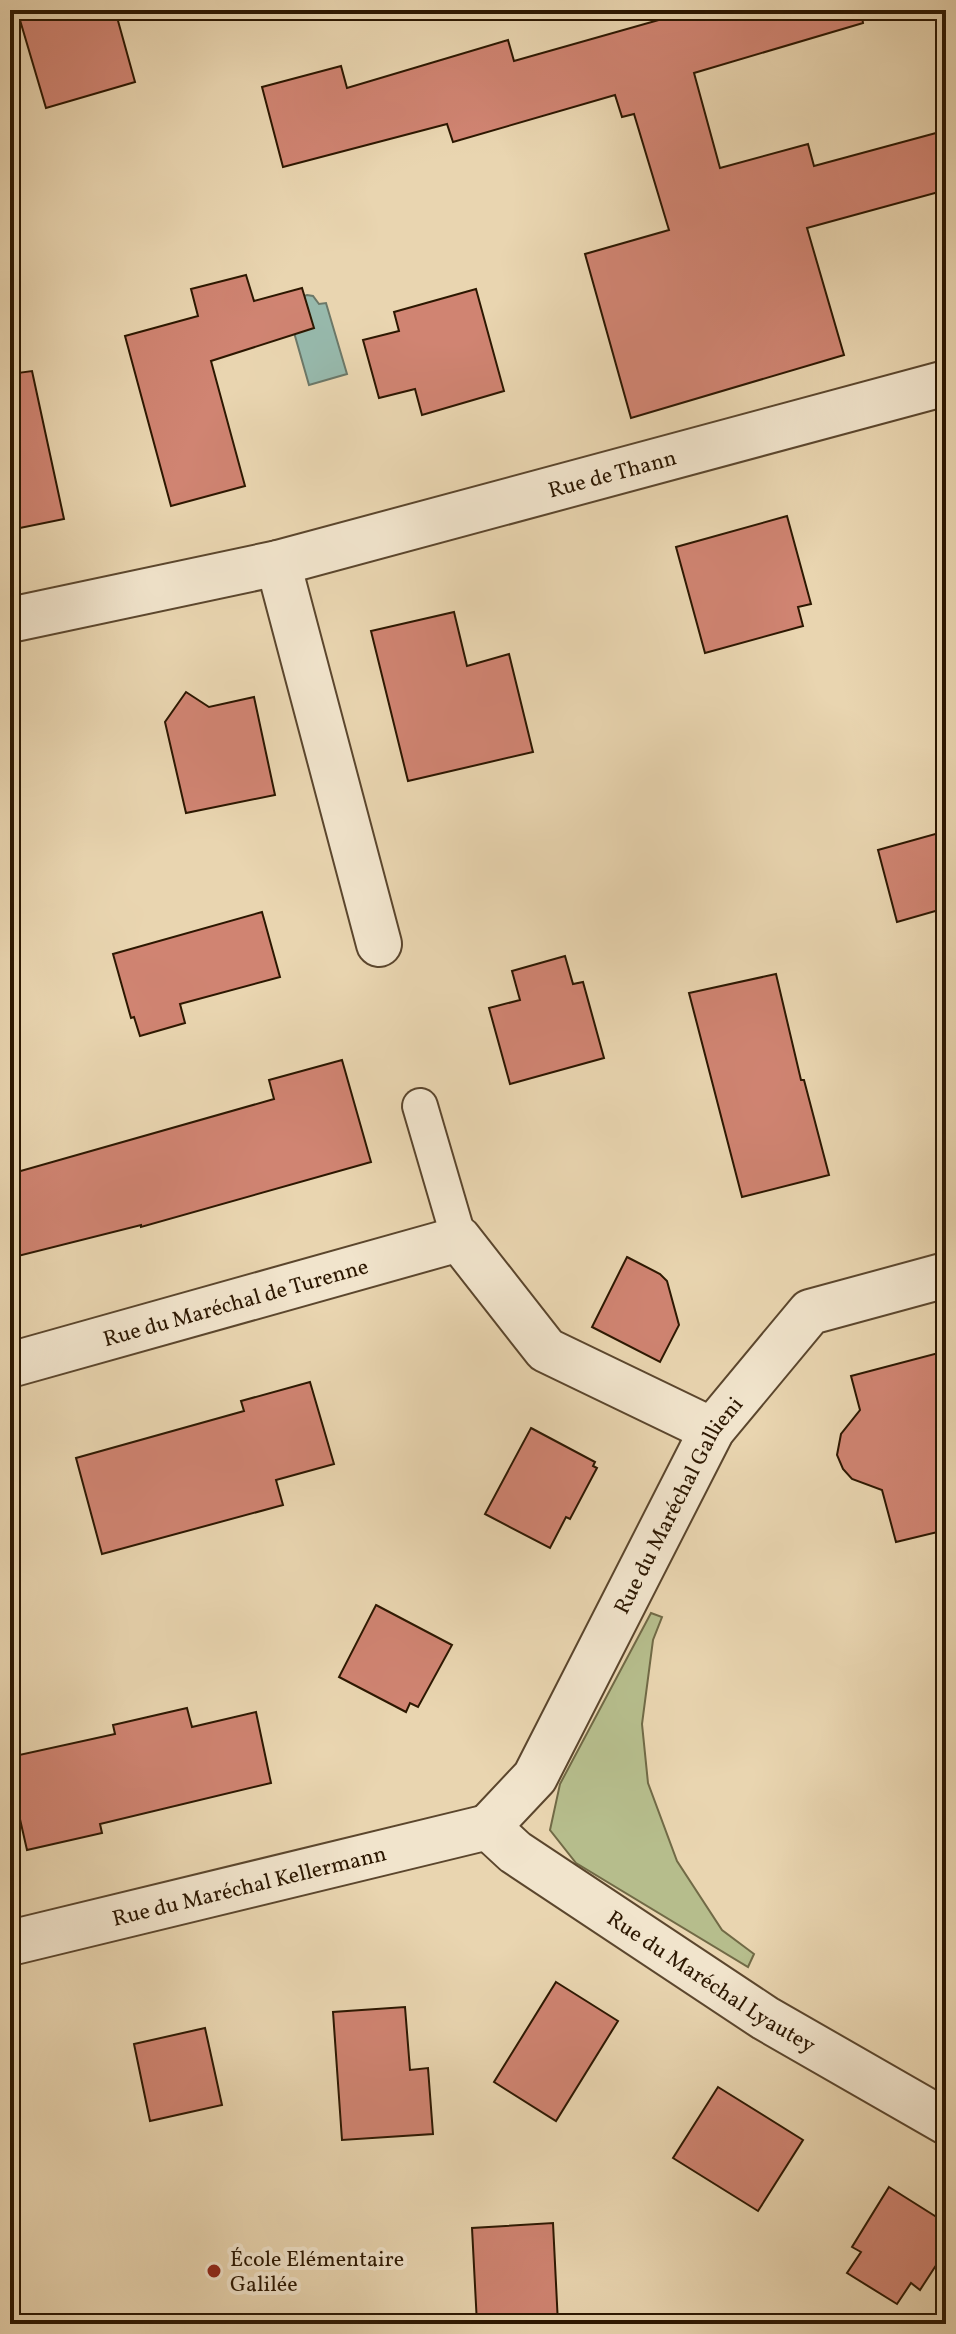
<svg xmlns="http://www.w3.org/2000/svg" width="956" height="2334" font-family="Vollkorn,serif">
  <style>
    .green { fill: #b6bd8c; stroke: #716a46; stroke-width: 2 }
    .water { fill: #97b9ac; stroke: #6c7868; stroke-width: 2 }
    .building { fill: #d08472; stroke: #2c1701; stroke-width: 2 }
    .lines { fill: none; stroke-linecap: round; stroke-linejoin: round }
    .service-casing { stroke: #5b462d; stroke-width: 38 }
    .minor-casing { stroke: #5b462d; stroke-width: 48 }
    .service { stroke: #f1e4cc; stroke-width: 34 }
    .minor { stroke: #f1e4cc; stroke-width: 44 }
    .poi-dot { fill: #8f2418; stroke: #f1e4cc; stroke-width: 3 }
    .labels { text-anchor: middle; stroke-width: 8; stroke-linejoin: round; paint-order: stroke }
    .street-label { font-size: 22px; fill: #2c1701; stroke: #f1e4cc }
    .poi-label { font-size: 22px; fill: #2c1701; stroke: #f1e4cc; text-anchor: start }
  </style>
  <rect width="100%" height="100%" fill="#e9d5b0"/>
  <filter id="stains"><feTurbulence type="fractalNoise" baseFrequency=".0025" numOctaves="4"/><feColorMatrix values="0 0 0 0 .2 0 0 0 0 .09 0 0 0 0 .02 0 0 0 .5 -.17"/></filter>
  <radialGradient id="worn" r=".72"><stop offset=".6" stop-color="#630" stop-opacity="0"/><stop offset="1" stop-color="#630" stop-opacity=".3"/></radialGradient>
  <path class="green" d="M651,1613l11,4 -9,23 -11,84 6,59 29,78 45,69 32,24 -6,13 -172,-104 -26,-33 10,-46z"/>
  <path class="water" d="M307,295l6,1 6,8 7,-1 21,71 -38,11 -20,-70 12,-18z"/>
  <g class="building">
    <path d="M17,10h98l20,72 -89,26z"/>
    <path d="M694,10h167l2,13 -169,50 26,95 88,-24 6,22 122,-33 10,31v26l-139,38 37,127 -213,63 -46,-164 84,-24 -35,-116 -12,3 -7,-22 -162,47 -6,-18 -164,43 -21,-80 79,-21 6,22 161,-48 6,21z"/>
    <path d="M246,275l8,26 48,-13 12,40 -103,33 34,125 -74,20 -46,-170 73,-20 -7,-27z"/>
    <path d="M476,289l28,102 -82,24 -7,-26 -36,9 -16,-58 36,-9 -5,-19z"/>
    <path d="M32,371l32,148 -54,11v-156z"/>
    <path d="M787,516l24,88 -13,3 5,19 -98,27 -29,-106z"/>
    <path d="M454,612l13,54 42,-12 24,98 -125,29 -37,-150z"/>
    <path d="M186,692l23,15 45,-10 21,98 -89,18 -21,-91z"/>
    <path d="M946,831v77l-49,14 -19,-72z"/>
    <path d="M262,912l18,65 -100,27 5,19 -45,13 -6,-19 -3,1 -18,-64z"/>
    <path d="M565,956l8,28 10,-2 21,76 -94,26 -21,-76 31,-8 -8,-29z"/>
    <path d="M776,974l25,106h3l25,95 -87,22 -53,-204z"/>
    <path d="M342,1060l29,102 -230,65v-2l-131,33v-84l264,-75 -5,-19z"/>
    <path d="M627,1257l33,17 7,7 12,44 -19,37 -68,-35z"/>
    <path d="M946,1351v179l-50,12 -14,-52 -30,-11 -9,-10 -6,-14 4,-21 19,-24 -9,-34z"/>
    <path d="M310,1382l24,82 -58,16 7,25 -181,49 -26,-96 168,-47 -3,-10z"/>
    <path d="M531,1428l64,34 -2,4 4,2 -27,51 -4,-2 -16,31 -65,-34z"/>
    <path d="M376,1605l76,40 -34,62 -8,-4 -4,9 -67,-35z"/>
    <path d="M187,1708l5,19 64,-15 15,71 -171,41 2,9 -75,17 -10,-44 -7,2v-51l105,-23 -2,-9z"/>
    <path d="M556,1982l62,39 -62,100 -62,-39z"/>
    <path d="M405,2007l5,63 18,-2 5,66 -91,6 -9,-128z"/>
    <path d="M205,2028l17,77 -72,16 -16,-77z"/>
    <path d="M718,2087l85,53 -45,71 -85,-53z"/>
    <path d="M889,2187l57,36v27l-26,40 -9,-7 -14,21 -50,-31 14,-21 -9,-5z"/>
    <path d="M553,2223l5,101h-81l-5,-96z"/>
  </g>
  <g class="lines">
    <defs>
      <path id="service" d="M420,1106l39,133"/>
      <g id="minor">
        <path d="M278,563l101,381"/>
        <path id="s1" d="M10,620l268,-57 668,-180"/>
        <path id="s2" d="M10,1365l449,-126 87,111 166,80"/>
        <path id="s3" d="M488,1827l47,-50 177,-347 98,-118 136,-37"/>
        <path id="s4" d="M488,1827l27,25 250,166 181,104"/>
        <path id="s5" d="M10,1943l478,-116"/>
      </g>
    </defs>
    <use href="#service" class="service-casing"/>
    <use href="#minor" class="minor-casing"/>
    <use href="#service" class="service"/>
    <use href="#minor" class="minor"/>
  </g>
  <circle class="poi-dot" cx="214" cy="2271" r="8"/>
  <g class="labels">
    <g class="street-label">
      <text dy="8" stroke="none"><textPath href="#s1" startOffset="620">Rue de Thann</textPath></text>
      <text dy="8" stroke="none"><textPath href="#s2" startOffset="234">Rue du Maréchal de Turenne</textPath></text>
      <text dy="8" stroke="none"><textPath href="#s3" startOffset="376">Rue du Maréchal Gallieni</textPath></text>
      <text dy="8" stroke="none"><textPath href="#s5" startOffset="246">Rue du Maréchal Kellermann</textPath></text>
      <text dy="8" stroke="none"><textPath href="#s4" startOffset="272">Rue du Maréchal Lyautey</textPath></text>
    </g>
    <g class="poi-label">
      <text x="230" y="2266">École Elémentaire<tspan x="230" dy="25">Galilée</tspan></text>
    </g>
  </g>
  <rect width="956" height="2334" fill="none" stroke="#e9d5b0" stroke-width="40"/>
  <rect x="12" y="12" width="932" height="2310" fill="none" stroke="#2c1701" stroke-width="4"/>
  <rect x="20" y="20" width="916" height="2294" fill="none" stroke="#2c1701" stroke-width="2"/>
  <rect width="100%" height="100%" filter="url(#stains)"/>
  <rect width="100%" height="100%" fill="url(#worn)"/>
</svg>
